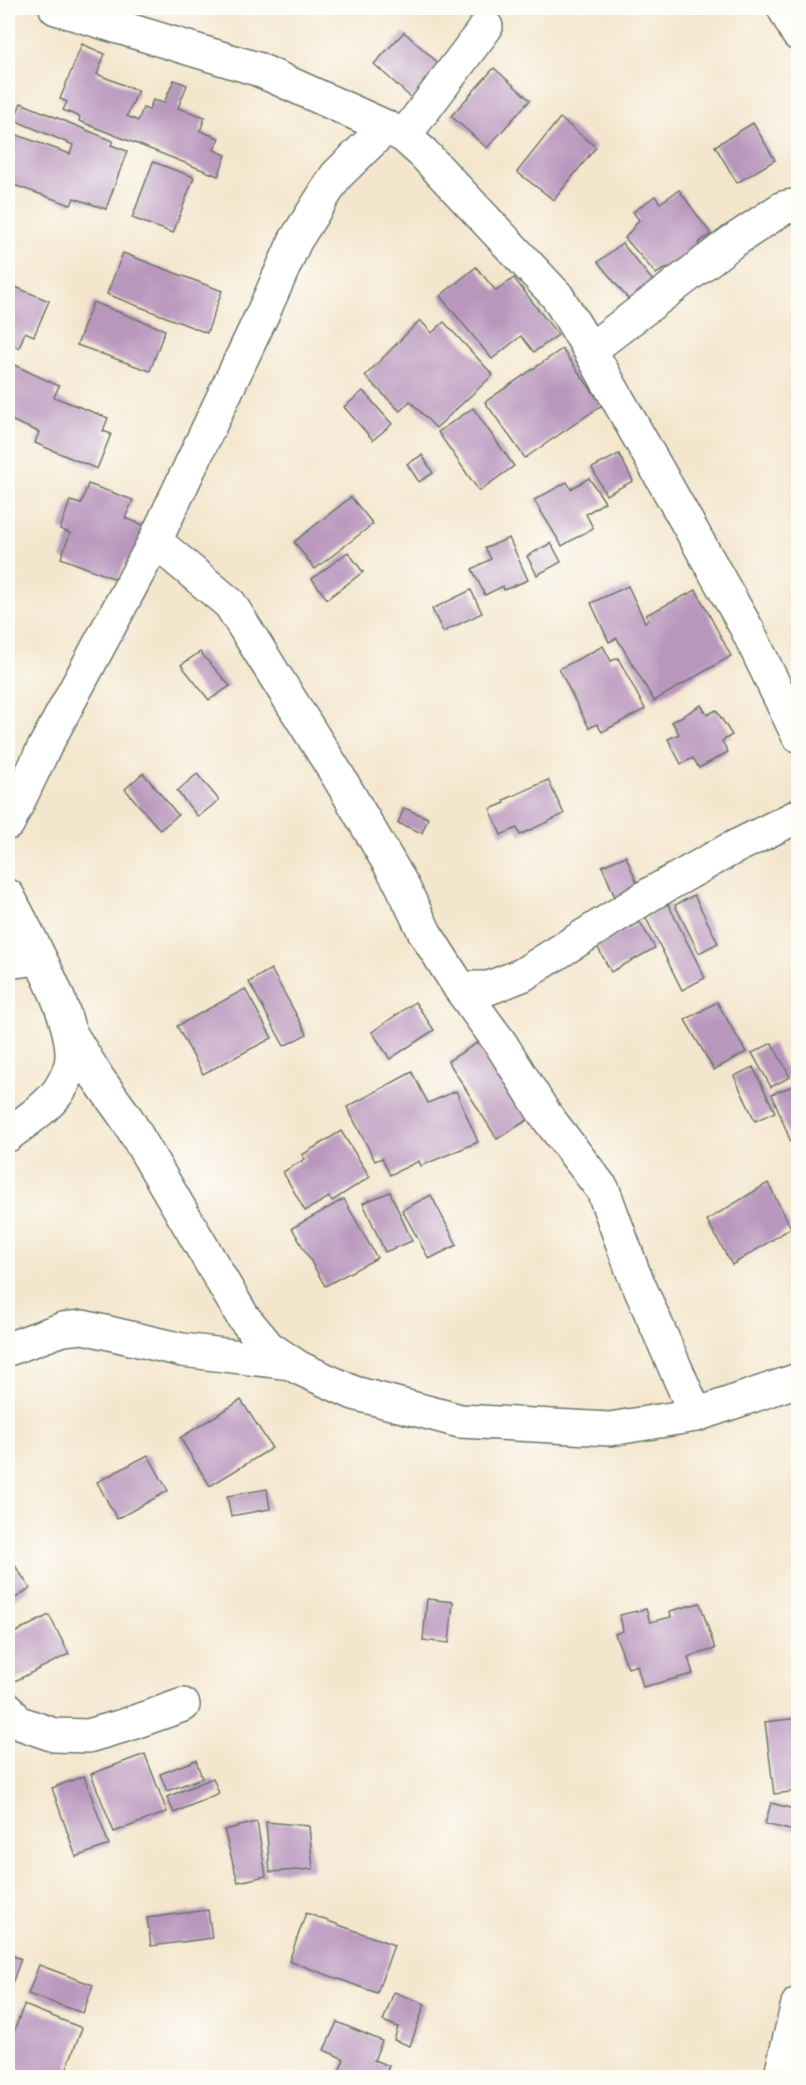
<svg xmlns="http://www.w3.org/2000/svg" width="806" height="2085" font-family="'Sorts Mill Goudy',serif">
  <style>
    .building { fill: #b997bd }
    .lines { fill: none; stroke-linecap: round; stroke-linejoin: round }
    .minor-casing { stroke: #6a786a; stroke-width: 36 }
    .minor { stroke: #fff; stroke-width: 33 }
  </style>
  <rect width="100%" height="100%" fill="#fdfcf7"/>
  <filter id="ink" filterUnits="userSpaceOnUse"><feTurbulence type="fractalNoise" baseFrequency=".0167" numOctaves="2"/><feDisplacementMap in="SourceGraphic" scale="12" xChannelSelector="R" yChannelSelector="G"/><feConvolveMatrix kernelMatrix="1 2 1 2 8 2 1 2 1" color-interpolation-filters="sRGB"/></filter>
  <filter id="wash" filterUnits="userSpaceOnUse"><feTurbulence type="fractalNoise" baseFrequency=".008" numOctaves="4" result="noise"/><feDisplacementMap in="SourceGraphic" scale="24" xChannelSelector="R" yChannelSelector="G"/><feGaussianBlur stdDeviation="1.35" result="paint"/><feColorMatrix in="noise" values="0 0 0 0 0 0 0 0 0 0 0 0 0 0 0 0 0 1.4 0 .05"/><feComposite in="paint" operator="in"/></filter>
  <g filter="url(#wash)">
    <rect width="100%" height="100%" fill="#f4e6cd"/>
    <g id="blocks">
      <g class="building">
        <path d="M404,32l43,39 -30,32 -43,-39z"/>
        <path d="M82,44l23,10 -8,20 41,17 -11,25 11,5 5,-13 6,2 4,-10 11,3 10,-23 13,5 -9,23 27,9 -5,14 19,7 -5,12 12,5 -8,21 -139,-55 1,-4 -17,-7 4,-8 -7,-3z"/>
        <path d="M494,68l36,32 -43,48 -36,-32z"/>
        <path d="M21,103l92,38 -2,4 16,6 -21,58 -32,-11 -3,7 -63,-22v-32l6,-17 56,20 3,-9 -59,-25z"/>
        <path d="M560,118l36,29 -42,53 -37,-28z"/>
        <path d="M753,123l22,37 -38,23 -22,-37z"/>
        <path d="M153,162l41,15 -21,56 -41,-15z"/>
        <path d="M679,190l32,44 -13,9 6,9 -31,22 -5,-7 -12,7 -31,-36 14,-18 -6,-8 22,-16 5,7z"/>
        <path d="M622,243l35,43 -24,19 -35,-43z"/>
        <path d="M123,253l99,38 -15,42 -100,-39z"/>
        <path d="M476,267l20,24 18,-13 44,57 -24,17 -13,-16 -29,23 -52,-63z"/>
        <path d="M8,284l41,17 -15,35 -9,-4 -6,16 -11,-5z"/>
        <path d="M93,302l72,28 -15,41 -73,-26z"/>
        <path d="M420,320l12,13 12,-11 49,53 -57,53 -26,-27 -10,10 -35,-35z"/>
        <path d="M562,349l40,56 -77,53 -40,-56z"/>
        <path d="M8,362l51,24 -5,11 54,21 -5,13 8,3 -14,35 -62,-26 4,-11 -31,-13z"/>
        <path d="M363,391l29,33 -19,16 -29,-33z"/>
        <path d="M473,408l41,58 -35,25 -41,-59z"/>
        <path d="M619,454l14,27 -27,14 -14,-27z"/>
        <path d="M422,455l11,18 -14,9 -12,-18z"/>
        <path d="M589,478l16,24 -19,12 7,14 -31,18 -28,-46 33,-18 4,7z"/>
        <path d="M88,484l45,16 -8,18 24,9 -13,37 -10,-4 -8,20 -57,-22 9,-25 -10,-4 10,-28 11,3z"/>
        <path d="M351,497l22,27 -58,45 -21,-27z"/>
        <path d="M509,538l19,42 -24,10 -1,-4 -18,9 -13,-26 19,-10 -6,-11z"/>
        <path d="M551,543l10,19 -24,13 -10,-19z"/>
        <path d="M348,552l15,20 -36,27 -15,-20z"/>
        <path d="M628,586l17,36 4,-3 -3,-4 50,-25 35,66 -77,45 -37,-63 -8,4 -18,-39z"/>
        <path d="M471,590l11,23 -39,19 -11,-23z"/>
        <path d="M603,646l8,15 7,-3 27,51 -43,23 -5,-8 -8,4 -30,-59z"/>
        <path d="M200,652l30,34 -21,14 -28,-35z"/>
        <path d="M701,705l6,10 9,-5 16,25 -10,6 6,11 -29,16 -6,-10 -12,6 -13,-25 11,-5 -7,-12z"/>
        <path d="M143,773l35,42 -18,15 -35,-41z"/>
        <path d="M197,774l22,26 -21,17 -21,-26z"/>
        <path d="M548,780l16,34 -44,21 -3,-7 -16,7 -11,-26 15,-6 -1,-3z"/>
        <path d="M404,808l24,10 -6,15 -24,-10z"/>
        <path d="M626,856l15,37 -24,9 -15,-36z"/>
        <path d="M694,895l24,48 -19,10 -24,-48z"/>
        <path d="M668,904l37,74 -23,12 -37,-74z"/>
        <path d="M640,922l15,26 -44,24 -14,-26z"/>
        <path d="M271,969l36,65 -23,12 -35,-64z"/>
        <path d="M245,989l27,49 -69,36 -26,-48z"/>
        <path d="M415,1002l19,28 -44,29 -18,-27z"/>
        <path d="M717,1002l29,50 -32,18 -29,-50z"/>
        <path d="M480,1041l49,78 -32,20 -49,-78z"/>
        <path d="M772,1043l18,34 -19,10 -19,-34z"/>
        <path d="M753,1067l22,45 -20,9 -21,-45z"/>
        <path d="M412,1072l16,31 28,-12 22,51 -57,24 -2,-5 -29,14 -8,-17 -7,3 -28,-54z"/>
        <path d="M798,1084v59l-6,2 -20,-51z"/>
        <path d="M341,1131l29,46 -38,24 -3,-4 -24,14 -22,-39 22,-13 -3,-4z"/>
        <path d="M768,1183l23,45 -59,37 -25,-45z"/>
        <path d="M390,1192l22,49 -27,11 -22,-49z"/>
        <path d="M431,1195l26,50 -28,14 -27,-49z"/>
        <path d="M344,1199l33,59 -52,28 -33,-58z"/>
        <path d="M241,1400l31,48 -62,38 -30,-48z"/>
        <path d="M148,1455l20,36 -51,28 -20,-37z"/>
        <path d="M267,1489l3,20 -39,7 -4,-20z"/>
        <path d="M10,1558l20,30 -22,15v-44z"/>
        <path d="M427,1599l26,3 -4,41 -26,-3z"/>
        <path d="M700,1603l15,46 -27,8 5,17 -50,13 -6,-22 -9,3 -13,-34 8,-3 -3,-16 26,-6 4,13 21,-5 -1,-6z"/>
        <path d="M49,1615l20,39 -56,28 -5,-10v-36z"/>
        <path d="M798,1718v73l-24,3 -9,-72z"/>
        <path d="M145,1754l22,58 -53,20 -23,-58z"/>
        <path d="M196,1760l6,18 -35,13 -7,-17z"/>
        <path d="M84,1776l25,69 -33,12 -24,-69z"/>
        <path d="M213,1778l6,15 -45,20 -7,-16z"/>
        <path d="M771,1803l27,7v22l-33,-8z"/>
        <path d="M257,1822l9,54 -28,6 -14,-52z"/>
        <path d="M266,1822l43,4 4,43 -43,3z"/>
        <path d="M208,1910l4,28 -61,8 -4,-28z"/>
        <path d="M306,1913l88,32 -17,48 -88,-32z"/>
        <path d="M8,1954l13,5 -10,27 -3,-1z"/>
        <path d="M39,1965l54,20 -10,28 -55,-19z"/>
        <path d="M394,1992l31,12 -15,42 -16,-6 4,-13 -15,-6z"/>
        <path d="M24,2005l58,23 -19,50h-37l-18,-8v-23z"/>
        <path d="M337,2022l45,19 -8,19 15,6 -5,12h-37l-9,-4 6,-15 -20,-9z"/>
      </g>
    </g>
  </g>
  <g filter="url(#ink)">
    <use href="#blocks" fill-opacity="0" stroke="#6a786a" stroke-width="1.5"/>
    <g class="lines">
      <defs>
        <g id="minor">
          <path d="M56,8l201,61 129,58 18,9 19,17 134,143 33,54 157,279 51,106"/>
          <path d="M784,8l14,26"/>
          <path d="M404,136l82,-109"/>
          <path d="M590,350l142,-108 51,-34 15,-3"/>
          <path d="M155,541l75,63 108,172 64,109 23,48 35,55 41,56 43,69 59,77 30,82 63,143"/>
          <path d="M8,823l35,-73 112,-209 108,-228 32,-72 41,-65 50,-49"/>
          <path d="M8,896c20,41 65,116 64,160 0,13 -10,32 -18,41 -13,15 -31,26 -46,38"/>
          <path d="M8,962l30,-4"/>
          <path d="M460,988h29l33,-13 132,-83 75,-42 69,-34"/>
          <path d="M70,1033l27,44 30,42 116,198 26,31 30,20 55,25 106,28 150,8 86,-14 102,-35"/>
          <path d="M8,1349l55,-20 20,-2 99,23 109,13"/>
          <path d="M8,1709l9,13 37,13 34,1 38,-11 57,-20"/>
          <path d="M780,2078l18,-74"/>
        </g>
      </defs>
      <use href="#minor" class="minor-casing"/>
      <use href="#minor" class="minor"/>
    </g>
  </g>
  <rect width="806" height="2085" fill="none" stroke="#fdfcf7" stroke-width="30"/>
</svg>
